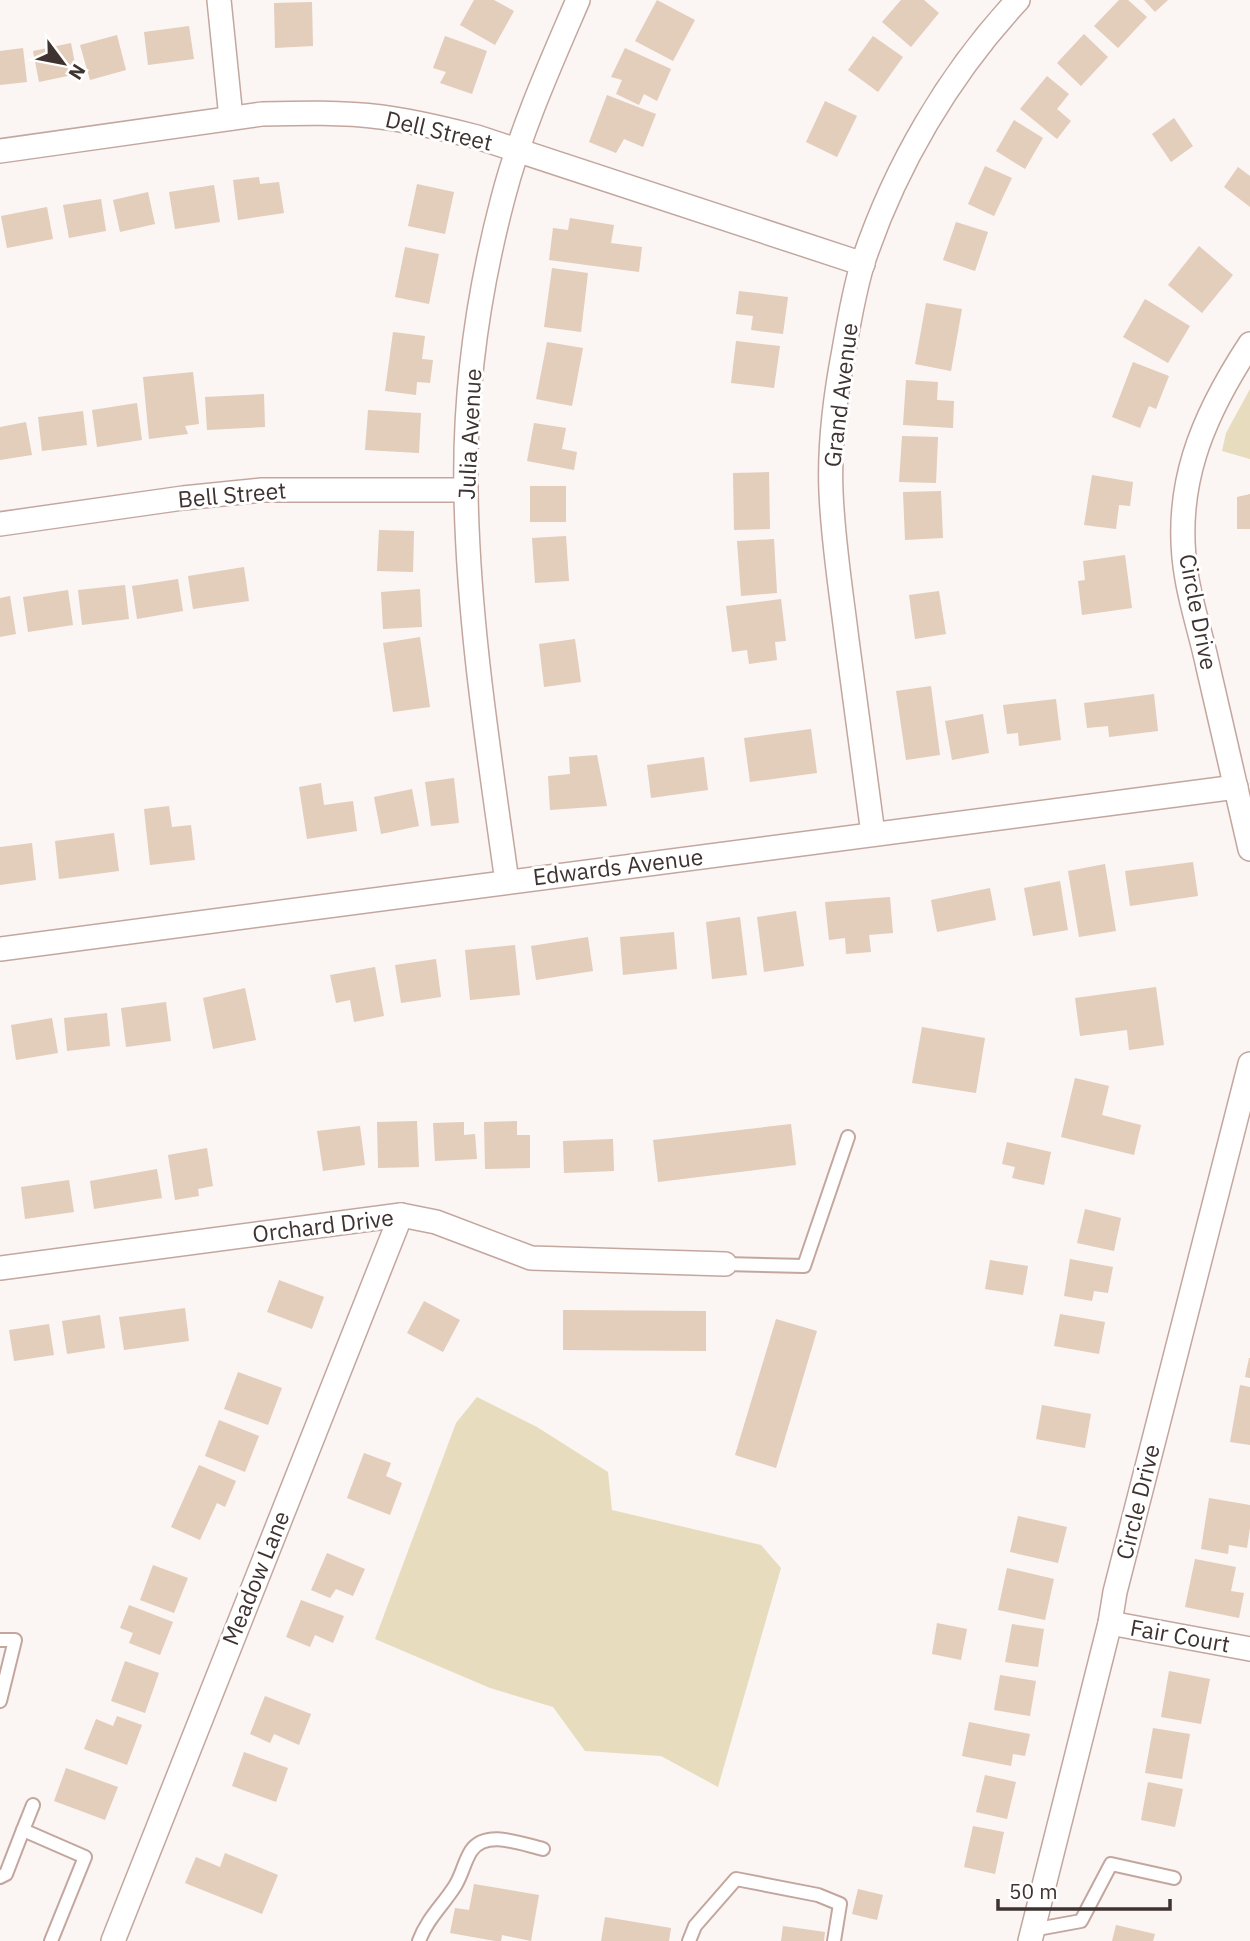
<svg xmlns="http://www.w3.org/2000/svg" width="1250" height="1941" font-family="'IBM Plex Sans',sans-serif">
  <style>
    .green { fill: #e7ddbe }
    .building { fill: #e3cdbb }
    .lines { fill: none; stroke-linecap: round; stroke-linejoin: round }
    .service-casing { stroke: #c3a79f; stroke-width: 16 }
    .minor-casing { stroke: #c3a79f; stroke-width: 26 }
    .service { stroke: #fff; stroke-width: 12 }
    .minor { stroke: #fff; stroke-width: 23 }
    .labels { text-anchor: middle; stroke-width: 6; stroke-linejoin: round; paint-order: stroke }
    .street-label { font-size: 23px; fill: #3e3330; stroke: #fff }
  </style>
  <rect width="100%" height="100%" fill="#fbf5f3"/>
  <g class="green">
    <path d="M1250,389v70l-28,-8 4,-18z"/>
    <path d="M477,1397l60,30 71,45 4,38 149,35 20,23 -63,219 -57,-31 -76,-5 -32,-44 -63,-19 -115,-49 81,-216z"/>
  </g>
  <g class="building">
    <path d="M474,0h20l20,11 -19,34 -35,-20z"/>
    <path d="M657,0l38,20 -22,41 -38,-20z"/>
    <path d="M901,0h23l15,13 -28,34 -29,-25z"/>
    <path d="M1119,0h9l19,17 -29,31 -24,-22z"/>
    <path d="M1144,0h24l-13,12z"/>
    <path d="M312,2l1,44 -38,2 -1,-45z"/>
    <path d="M189,26l5,33 -46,6 -4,-33z"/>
    <path d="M1084,34l24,23 -27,29 -24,-23z"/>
    <path d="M117,35l9,35 -36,10 -10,-35z"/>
    <path d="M445,36l42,15 -15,43 -32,-11 6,-11 -13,-4z"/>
    <path d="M873,36l30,21 -25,35 -30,-22z"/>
    <path d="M71,43l6,31 -38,8 -6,-31z"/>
    <path d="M23,48l4,34 -27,3v-34z"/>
    <path d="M625,48l46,21 -14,32 -13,-7 -5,11 -23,-11 6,-14 -11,-3z"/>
    <path d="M1047,76l22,18 -12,15 14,12 -14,18 -37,-30z"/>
    <path d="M607,95l49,19 -13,33 -19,-8 -8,14 -27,-11z"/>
    <path d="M825,101l32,15 -20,41 -31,-15z"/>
    <path d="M1174,118l19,28 -22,16 -19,-28z"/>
    <path d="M1014,120l29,18 -18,31 -29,-18z"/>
    <path d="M985,166l27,12 -18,38 -26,-12z"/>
    <path d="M1238,167l12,9v31l-26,-20z"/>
    <path d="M259,177l1,7 19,-2 5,31 -46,7 -5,-40z"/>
    <path d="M417,184l37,8 -9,42 -37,-8z"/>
    <path d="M214,185l6,37 -45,7 -6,-37z"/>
    <path d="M148,192l7,32 -35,8 -7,-32z"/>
    <path d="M101,199l5,32 -37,7 -6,-33z"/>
    <path d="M47,207l6,32 -46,9 -6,-32z"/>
    <path d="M570,218l44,7 -3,18 31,4 -3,25 -90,-12 4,-32 15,2z"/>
    <path d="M956,222l32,10 -13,39 -32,-11z"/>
    <path d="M1199,246l34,29 -31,38 -34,-28z"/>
    <path d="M405,247l34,7 -10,50 -34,-7z"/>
    <path d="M552,268l36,5 -7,59 -37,-5z"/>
    <path d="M739,291l49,6 -5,37 -32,-4 2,-14 -17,-2z"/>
    <path d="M1145,299l45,27 -22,37 -45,-26z"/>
    <path d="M926,303l36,6 -11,62 -36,-7z"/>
    <path d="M393,332l32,4 -3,23 11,1 -3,23 -13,-1 -1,13 -31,-4z"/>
    <path d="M736,341l44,5 -6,42 -43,-5z"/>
    <path d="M547,342l36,6 -11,58 -36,-7z"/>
    <path d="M1133,362l36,14 -13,33 -7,-3 -9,22 -28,-11z"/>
    <path d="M193,372l6,52 -14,2 3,8 -39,5 -6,-62z"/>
    <path d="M906,380l32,2 -1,18 17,1 -1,27 -50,-3z"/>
    <path d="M264,394l1,33 -58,3 -2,-33z"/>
    <path d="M137,403l5,37 -45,7 -5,-37z"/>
    <path d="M368,410l53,3 -2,40 -54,-3z"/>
    <path d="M83,411l4,34 -45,6 -4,-34z"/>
    <path d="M26,422l6,33 -32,5v-33z"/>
    <path d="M534,423l32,5 -4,21 15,3 -3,18 -47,-9z"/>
    <path d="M902,436l36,1 -2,46 -37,-1z"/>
    <path d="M769,472l1,57 -36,1 -1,-57z"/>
    <path d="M1092,475l41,7 -3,24 -11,-1 -3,24 -32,-4z"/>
    <rect x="530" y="486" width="36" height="36"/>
    <path d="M941,491l2,47 -38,2 -2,-48z"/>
    <path d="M1250,494v35h-13v-32z"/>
    <path d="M379,530l35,1 -1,41 -36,-1z"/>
    <path d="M566,536l3,45 -34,2 -3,-45z"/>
    <path d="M774,539l3,54 -36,3 -4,-55z"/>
    <path d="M1125,555l7,53 -50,7 -4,-34 7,-1 -2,-19z"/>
    <path d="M244,567l5,34 -56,8 -5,-33z"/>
    <path d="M178,579l5,32 -46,8 -5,-33z"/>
    <path d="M125,585l4,34 -47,6 -4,-35z"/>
    <path d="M420,589l2,38 -39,2 -2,-37z"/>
    <path d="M68,590l5,35 -45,7 -5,-35z"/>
    <path d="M939,591l7,43 -31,5 -6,-44z"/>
    <path d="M10,596l6,38 -16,3v-39z"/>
    <path d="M781,599l5,42 -11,1 2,18 -28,4 -2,-14 -15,2 -6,-46z"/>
    <path d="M420,637l10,70 -37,5 -10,-69z"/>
    <path d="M575,639l6,43 -37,5 -5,-43z"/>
    <path d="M931,686l9,69 -34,5 -10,-69z"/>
    <path d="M1154,694l4,37 -49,6 -1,-11 -21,2 -3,-25z"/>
    <path d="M1056,699l5,41 -42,6 -1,-13 -11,1 -4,-29z"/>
    <path d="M983,714l6,39 -37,7 -7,-39z"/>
    <path d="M811,729l6,44 -67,9 -6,-44z"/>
    <path d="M597,755l10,51 -57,4 -2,-34 22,-2 -1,-17z"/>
    <path d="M704,757l4,33 -57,8 -4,-33z"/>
    <path d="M454,778l5,45 -28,3 -6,-44z"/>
    <path d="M321,783l3,22 29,-4 4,30 -50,8 -8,-52z"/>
    <path d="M412,789l7,37 -38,8 -7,-37z"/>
    <path d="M169,806l3,21 19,-2 4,35 -45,5 -6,-56z"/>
    <path d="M114,833l5,38 -60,8 -4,-38z"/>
    <path d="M32,843l4,37 -36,5v-38z"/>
    <path d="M1193,862l5,34 -68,10 -5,-35z"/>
    <path d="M1105,864l11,67 -37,6 -11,-66z"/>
    <path d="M1060,881l8,49 -35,6 -9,-48z"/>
    <path d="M990,888l6,32 -59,12 -6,-32z"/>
    <path d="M890,897l3,36 -24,2 2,17 -25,2 -1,-16 -16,2 -4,-38z"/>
    <path d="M796,911l8,55 -40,6 -7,-55z"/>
    <path d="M740,917l7,58 -35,4 -6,-57z"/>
    <path d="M674,932l3,37 -54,6 -3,-38z"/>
    <path d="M588,937l5,34 -57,9 -5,-34z"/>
    <path d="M515,945l5,50 -50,5 -5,-50z"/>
    <path d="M436,959l5,38 -40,6 -6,-38z"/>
    <path d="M375,967l9,49 -30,6 -4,-22 -14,3 -6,-28z"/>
    <path d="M1156,987l8,58 -35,5 -2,-20 -47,6 -5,-38z"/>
    <path d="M245,988l11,52 -43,9 -10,-51z"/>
    <path d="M166,1002l5,39 -45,6 -5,-39z"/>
    <path d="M107,1013l3,33 -43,5 -3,-33z"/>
    <path d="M52,1018l6,35 -42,7 -5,-35z"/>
    <path d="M922,1027l63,11 -9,55 -64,-10z"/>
    <path d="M1075,1078l34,8 -7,29 39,10 -7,30 -73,-18z"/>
    <path d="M417,1121l2,46 -41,1 -1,-46z"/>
    <path d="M517,1121v14h13v33l-45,1 -1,-47z"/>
    <path d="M464,1122v13l11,-1 2,25 -42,2 -2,-38z"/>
    <path d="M791,1124l5,41 -138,17 -5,-42z"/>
    <path d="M360,1126l5,39 -42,6 -6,-40z"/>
    <path d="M613,1139l1,32 -50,2 -1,-32z"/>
    <path d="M1007,1142l44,10 -7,33 -32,-7 3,-11 -13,-3z"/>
    <path d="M207,1148l6,38 -15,3 1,7 -24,4 -7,-45z"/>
    <path d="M157,1169l5,29 -68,11 -4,-28z"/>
    <path d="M69,1180l5,32 -49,7 -4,-32z"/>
    <path d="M1085,1209l36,9 -7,33 -37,-8z"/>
    <path d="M1070,1259l43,8 -5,26 -14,-2 -2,10 -28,-5z"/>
    <path d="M990,1260l38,6 -5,29 -38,-6z"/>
    <path d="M279,1280l45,17 -12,32 -45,-17z"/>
    <path d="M424,1301l36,19 -17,32 -36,-19z"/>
    <path d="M185,1308l4,33 -65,9 -5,-33z"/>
    <path d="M563,1310l143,1v40l-143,-1z"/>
    <path d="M1060,1314l45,8 -6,32 -45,-8z"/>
    <path d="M100,1315l5,33 -38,6 -5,-33z"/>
    <path d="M776,1319l41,12 -41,137 -41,-13z"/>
    <path d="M49,1324l5,31 -40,6 -5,-31z"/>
    <path d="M1249,1358h1v20l-5,-1z"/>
    <path d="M238,1372l44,16 -14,37 -44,-16z"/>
    <path d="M1240,1385l10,2v58l-20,-3z"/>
    <path d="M1042,1405l49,9 -6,34 -49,-9z"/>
    <path d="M219,1420l40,16 -14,36 -40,-16z"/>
    <path d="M364,1453l27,10 -5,13 16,7 -12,32 -43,-17z"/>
    <path d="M199,1465l37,16 -11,26 -8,-4 -17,37 -29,-13z"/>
    <path d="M1209,1498l41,7v23l-3,20 -18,-3 -1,9 -27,-5z"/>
    <path d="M1018,1516l49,11 -9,36 -48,-11z"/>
    <path d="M327,1553l38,16 -12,27 -17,-7 -6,9 -19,-8z"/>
    <path d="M1195,1559l41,8 -5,24 13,2 -5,25 -54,-11z"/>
    <path d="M153,1565l35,13 -14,35 -34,-13z"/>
    <path d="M1007,1568l47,11 -9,41 -47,-10z"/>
    <path d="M301,1600l43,16 -11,27 -18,-8 -5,12 -24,-10z"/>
    <path d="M129,1605l44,17 -13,33 -31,-12 4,-10 -13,-5z"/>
    <path d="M937,1623l30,6 -6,31 -29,-6z"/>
    <path d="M1012,1624l32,5 -6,38 -33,-5z"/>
    <path d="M125,1661l34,12 -14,40 -34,-12z"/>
    <path d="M1169,1671l41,8 -9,45 -40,-7z"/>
    <path d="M1000,1675l36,6 -6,35 -36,-6z"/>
    <path d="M265,1696l46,18 -12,31 -25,-11 -4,9 -20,-9z"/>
    <path d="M117,1716l25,9 -15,40 -43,-16 12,-30 17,7z"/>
    <path d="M969,1722l61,12 -5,22 -12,-2 -2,12 -49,-10z"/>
    <path d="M1153,1728l37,6 -8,45 -37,-6z"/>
    <path d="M244,1752l44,16 -12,34 -44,-16z"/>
    <path d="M66,1768l52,19 -13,33 -51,-19z"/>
    <path d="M985,1775l31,7 -9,37 -31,-7z"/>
    <path d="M1148,1782l35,7 -8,38 -34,-7z"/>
    <path d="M973,1826l31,6 -9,42 -31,-7z"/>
    <path d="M225,1853l53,22 -16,39 -77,-31 11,-26 24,10z"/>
    <path d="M474,1884l65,11 -8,46 -29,-6 -1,6h-6l-45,-8 5,-25 14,2z"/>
    <path d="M858,1889l25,6 -6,25 -25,-6z"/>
    <path d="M605,1917l66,11 -2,13h-68z"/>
    <path d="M1116,1925l39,9 -2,7h-41z"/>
    <path d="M783,1926l42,6 -1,9h-43z"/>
  </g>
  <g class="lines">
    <defs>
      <g id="service">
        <path d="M725,1264l79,2 44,-129"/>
        <path d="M0,1640h15l-15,61"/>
        <path d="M33,1805l-10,25 62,27 -34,84"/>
        <path d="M0,1877l6,-3 17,-44"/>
        <path d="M1032,1930l49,-9 30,-57 63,14"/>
        <path d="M419,1941c8,-22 24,-36 36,-55 7,-11 9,-24 16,-35 15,-22 50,-7 72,-2"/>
        <path d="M689,1941l6,-15 41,-47 82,16 22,9 -6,37"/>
      </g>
      <g id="minor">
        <path d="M219,0l12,118"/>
        <path d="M0,151l262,-37c40,-1 80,-2 119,3 33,4 64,12 96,20l386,127"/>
        <path d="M1250,344c-48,73 -79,145 -63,235 5,29 15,59 21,88 14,61 28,121 42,182"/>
        <path d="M0,524l183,-26 79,-8h204"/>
        <path d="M873,834c-9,-65 -17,-130 -26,-194 -6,-49 -14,-98 -16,-148 -2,-47 4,-95 13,-142 5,-29 10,-59 19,-88 32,-96 86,-188 155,-262"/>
        <path d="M507,882c-18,-129 -39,-260 -41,-390 -2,-99 12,-199 37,-294 18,-69 47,-133 75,-198"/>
        <path d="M0,949l1236,-162"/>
        <path d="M0,1268l401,-53 35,7 95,36 194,6"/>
        <path d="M1110,1623l140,26"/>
        <path d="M113,1941l288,-726"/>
        <path d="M1030,1941l80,-318 5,-31 135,-528"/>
      </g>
    </defs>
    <use href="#service" class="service-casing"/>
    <use href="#minor" class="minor-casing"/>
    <use href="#service" class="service"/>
    <use href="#minor" class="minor"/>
  </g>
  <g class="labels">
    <g class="street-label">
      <text transform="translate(439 131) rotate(13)" y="8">Dell Street</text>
      <text transform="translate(841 395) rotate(-83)" y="8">Grand Avenue</text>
      <text transform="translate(470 434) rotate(-87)" y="8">Julia Avenue</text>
      <text transform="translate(232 495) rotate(-5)" y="8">Bell Street</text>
      <text transform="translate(1198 612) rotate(79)" y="8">Circle Drive</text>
      <text transform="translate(618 867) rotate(-7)" y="8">Edwards Avenue</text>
      <text transform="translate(323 1226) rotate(-7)" y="8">Orchard Drive</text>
      <text transform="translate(1138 1502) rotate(-76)" y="8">Circle Drive</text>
      <text transform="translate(256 1578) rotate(-68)" y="8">Meadow Lane</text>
      <text transform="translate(1180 1636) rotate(10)" y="8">Fair Court</text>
    </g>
  </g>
  <g transform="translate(63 63) rotate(122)" stroke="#ffffff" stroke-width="5" paint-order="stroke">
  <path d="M0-5L12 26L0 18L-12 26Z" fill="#3e3330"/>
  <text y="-10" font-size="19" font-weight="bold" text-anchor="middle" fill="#3e3330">N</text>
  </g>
  <path d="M998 1899v10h172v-10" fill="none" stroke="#3e3330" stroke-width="3.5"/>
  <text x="1009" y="1899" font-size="21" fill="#3e3330" stroke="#ffffff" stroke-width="5" paint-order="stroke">50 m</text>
</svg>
